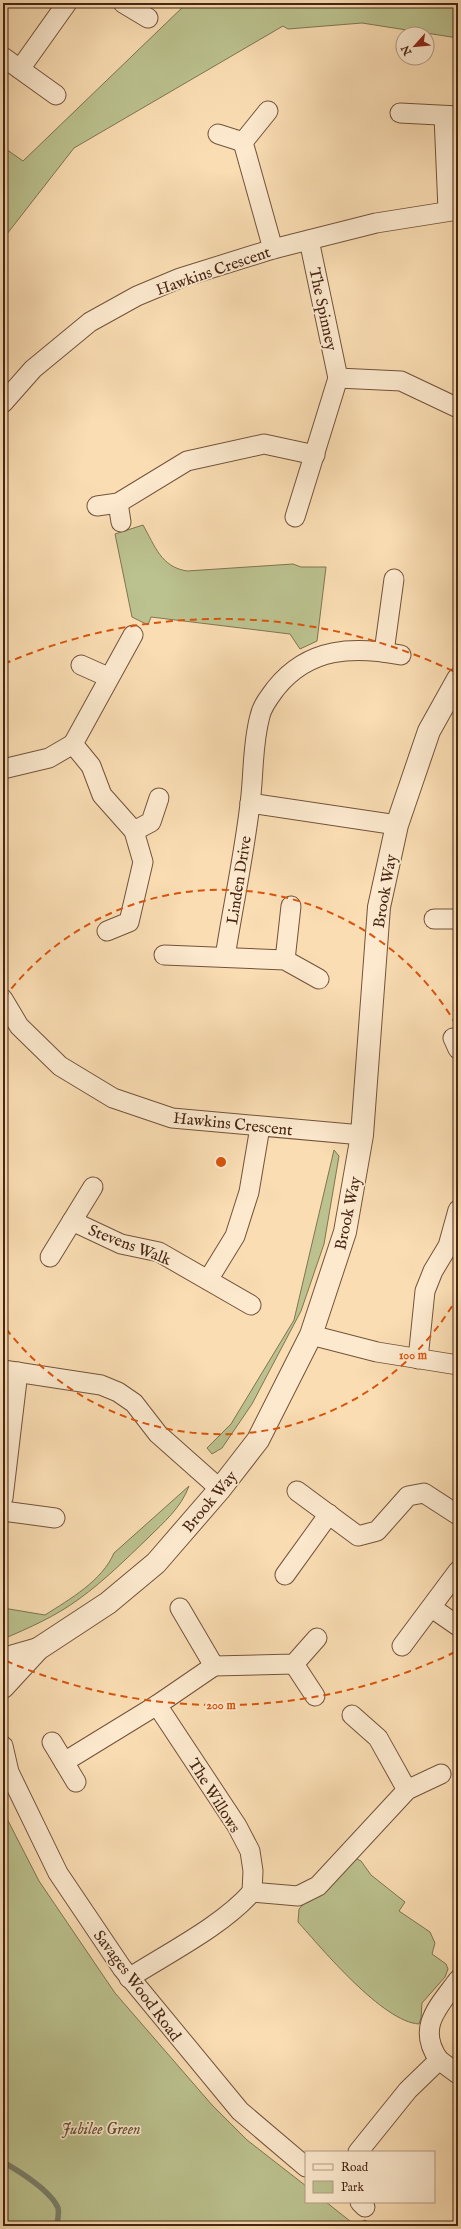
<svg xmlns="http://www.w3.org/2000/svg" width="461" height="2229" font-family="'IM FELL English',serif">
  <style>
    .green { fill: #bbc28f; stroke: #807451 }
    .lines { fill: none; stroke-linecap: round; stroke-linejoin: round }
    .stream { stroke: #7b806c; stroke-width: 5.5 }
    .minor-casing { stroke: #73533b; stroke-width: 21 }
    .tertiary-casing { stroke: #73533b; stroke-width: 24 }
    .minor { stroke: #fce9ce; stroke-width: 19 }
    .tertiary { stroke: #fce9ce; stroke-width: 22 }
    .ring { fill: none; stroke: #d8540d; stroke-width: 2; stroke-dasharray: 7 5 }
    .labels { text-anchor: middle; stroke-width: 3.5; stroke-linejoin: round; paint-order: stroke }
    .street-label { font-size: 16px; fill: #462513; stroke: #fce9ce }
    .park-label { font-size: 16px; font-style: italic; fill: #634c32; stroke: #fce9ce }
    .centre { fill: #d8540d; stroke: #fce9ce; stroke-width: 2 }
    .ring-label { font-size: 12px; text-anchor: middle; font-weight: bold; fill: #d8540d; stroke: #fce9ce; stroke-width: 3.5; stroke-linejoin: round; paint-order: stroke }
  </style>
  <rect width="100%" height="100%" fill="#faddb3"/>
  <filter id="stains"><feTurbulence type="fractalNoise" baseFrequency=".005" numOctaves="4"/><feColorMatrix values="0 0 0 0 .2 0 0 0 0 .09 0 0 0 0 .02 0 0 0 .5 -.17"/></filter>
  <radialGradient id="worn" r=".72"><stop offset=".6" stop-color="#630" stop-opacity="0"/><stop offset="1" stop-color="#630" stop-opacity=".3"/></radialGradient>
  <g class="green">
    <path d="M187,3h271v35l-96,-15 -74,6 -5,-3 -209,122 -71,91v-92l20,14z"/>
    <path d="M143,525c12,21 18,42 44,46l106,-7 8,3h25l-9,74 -17,8 -10,-15 -139,-17 -3,8 -16,-8 -17,-83z"/>
    <path d="M334,1150l5,6 -15,88 -23,67 -49,93 -30,44 -10,6 -5,-6 24,-24 63,-104z"/>
    <path d="M189,1486c-8,22 -25,36 -41,52 -22,21 -44,43 -69,61 -23,17 -50,29 -76,40v-31l42,7c25,-16 57,-34 69,-62z"/>
    <path d="M3,1811l36,70 76,112 97,112 35,35 59,46v16h20l29,23 10,-5 9,6h-371z"/>
    <path d="M355,1858l6,3 10,14 34,27 -6,9 31,21 5,11 -3,11 14,10 2,5 -3,8 -23,26 -1,15 -2,6c-36,-2 -97,-75 -121,-102l1,-13 9,-10z"/>
  </g>
  <g class="lines">
    <path class="stream" d="M3,2162c16,9 48,29 55,46 1,5 0,11 -1,16"/>
    <defs>
      <g id="minor">
        <path d="M123,3l25,15"/>
        <path d="M3,57l53,38"/>
        <path d="M20,69l47,-66"/>
        <path d="M268,111l-25,31 30,107"/>
        <path d="M400,113l58,3"/>
        <path d="M444,116l4,94"/>
        <path d="M218,134l25,8"/>
        <path d="M338,378l63,3 57,27"/>
        <path d="M3,403l30,-34 57,-47 47,-26 43,-18 93,-29 103,-26 82,-13"/>
        <path d="M118,503l3,19"/>
        <path d="M97,506l21,-3 69,-42 77,-17 51,11"/>
        <path d="M295,517l43,-139 -29,-138"/>
        <path d="M384,652l10,-73"/>
        <path d="M81,665l27,12"/>
        <path d="M3,769l46,-11 24,-14"/>
        <path d="M250,803l147,22"/>
        <path d="M134,831l17,-9 8,-24"/>
        <path d="M434,919h24"/>
        <path d="M107,931l22,-9 14,-60 -9,-31 -32,-36 -11,-29 -18,-22 60,-109"/>
        <path d="M164,955l121,5 34,19"/>
        <path d="M225,957c8,-51 19,-102 25,-153 4,-30 2,-59 10,-88 2,-10 10,-20 16,-28 33,-41 78,-42 125,-33"/>
        <path d="M285,960l6,-54"/>
        <path d="M3,999l16,27 41,40 53,32 59,20 190,17"/>
        <path d="M453,1038l5,11"/>
        <path d="M72,1221l49,23 38,8 92,53"/>
        <path d="M50,1257l43,-70"/>
        <path d="M208,1280l27,-44 14,-44 11,-65"/>
        <path d="M311,1335l66,17 81,13"/>
        <path d="M418,1359l7,-68 8,-20 15,-25 10,-36"/>
        <path d="M3,1370l98,15 17,7 16,11 24,31 62,55"/>
        <path d="M297,1491l61,45 19,-5 31,-35 16,-3 34,22"/>
        <path d="M3,1498l15,-126"/>
        <path d="M3,1511l52,7"/>
        <path d="M285,1575l44,-61"/>
        <path d="M180,1608l34,58 80,-2 23,-26"/>
        <path d="M432,1608l26,18"/>
        <path d="M402,1646l56,-75"/>
        <path d="M294,1664l21,32"/>
        <path d="M157,1705l80,121 13,25 3,20 -1,21 46,4 20,-10 89,-96 34,-16"/>
        <path d="M352,1715l26,23 29,52"/>
        <path d="M52,1742l24,40"/>
        <path d="M3,1746l6,26 49,101 64,95 118,143 66,56"/>
        <path d="M64,1762l93,-57 57,-39"/>
        <path d="M129,1978c39,-25 93,-52 123,-86"/>
        <path d="M439,2060c-23,-32 -1,-53 19,-80"/>
        <path d="M358,2152l50,-62 31,-30 19,14"/>
        <path d="M360,2202l5,5"/>
      </g>
      <g id="tertiary">
        <path d="M3,1659l35,-10"/>
        <path d="M3,1687l35,-38 70,-46 48,-40 64,-74 38,-49 53,-105 34,-103 17,-97 17,-228 18,-82 32,-94 29,-52"/>
      </g>
    </defs>
    <use href="#minor" class="minor-casing"/>
    <use href="#tertiary" class="tertiary-casing"/>
    <use href="#minor" class="minor"/>
    <use href="#tertiary" class="tertiary"/>
  </g>
  <g class="ring">
    <path d="M458 1296A272 272 0 0 1 4 1326M4 998A272 272 0 0 1 458 1028"/>
    <path d="M455 1652A543 543 0 0 1 4 1660M4 664A543 543 0 0 1 455 672"/>
  </g>
  <g class="labels">
    <g class="street-label">
      <text transform="translate(213 270) rotate(-19)" y="6">Hawkins Crescent</text>
      <text transform="translate(324 309) rotate(78)" y="6">The Spinney</text>
      <text transform="translate(238 880) rotate(-81)" y="6">Linden Drive</text>
      <text transform="translate(384 891) rotate(-80)" y="6">Brook Way</text>
      <text transform="translate(233 1123) rotate(6)" y="6">Hawkins Crescent</text>
      <text transform="translate(347 1213) rotate(-78)" y="6">Brook Way</text>
      <text transform="translate(130 1244) rotate(21)" y="6">Stevens Walk</text>
      <text transform="translate(209 1501) rotate(-50)" y="6">Brook Way</text>
      <text transform="translate(215 1795) rotate(58)" y="6">The Willows</text>
      <text transform="translate(138 1985) rotate(53)" y="6">Savages Wood Road</text>
    </g>
    <g class="park-label">
      <text x="101" y="2134">Jubilee Green</text>
    </g>
  </g>
  <circle cx="221" cy="1162" r="6" class="centre"/>
  <g class="ring-label">
    <text x="413" y="1359">100 m</text>
    <text x="221" y="1709">200 m</text>
  </g>
  <rect width="461" height="2229" fill="none" stroke="#faddb3" stroke-width="16"/>
  <rect x="4" y="4" width="453" height="2221" fill="none" stroke="#462513" stroke-width="2"/>
  <rect x="8" y="8" width="445" height="2213" fill="none" stroke="#462513"/>
  <rect x="305" y="2151" width="130" height="52" fill="#fce9ce" stroke="#b39b83"/>
  <rect x="313" y="2164" width="20" height="6" fill="#fce9ce" stroke="#b39b83"/>
  <text x="341" y="2171" font-size="12" fill="#462513">Road</text>
  <rect x="313" y="2181" width="20" height="12" fill="#bbc28f" stroke="#b39b83"/>
  <text x="341" y="2191" font-size="12" fill="#462513">Park</text>
  <g transform="translate(415 46) rotate(243)"><circle r="19" fill="#fce9ce" stroke="#b39b83"/>
  <path d="M0-3L7 15L0 10L-7 15Z" fill="#8f2418"/>
  <text y="-6" font-size="11" font-weight="bold" text-anchor="middle" fill="#462513">N</text>
  </g>
  <rect width="100%" height="100%" filter="url(#stains)"/>
  <rect width="100%" height="100%" fill="url(#worn)"/>
</svg>
